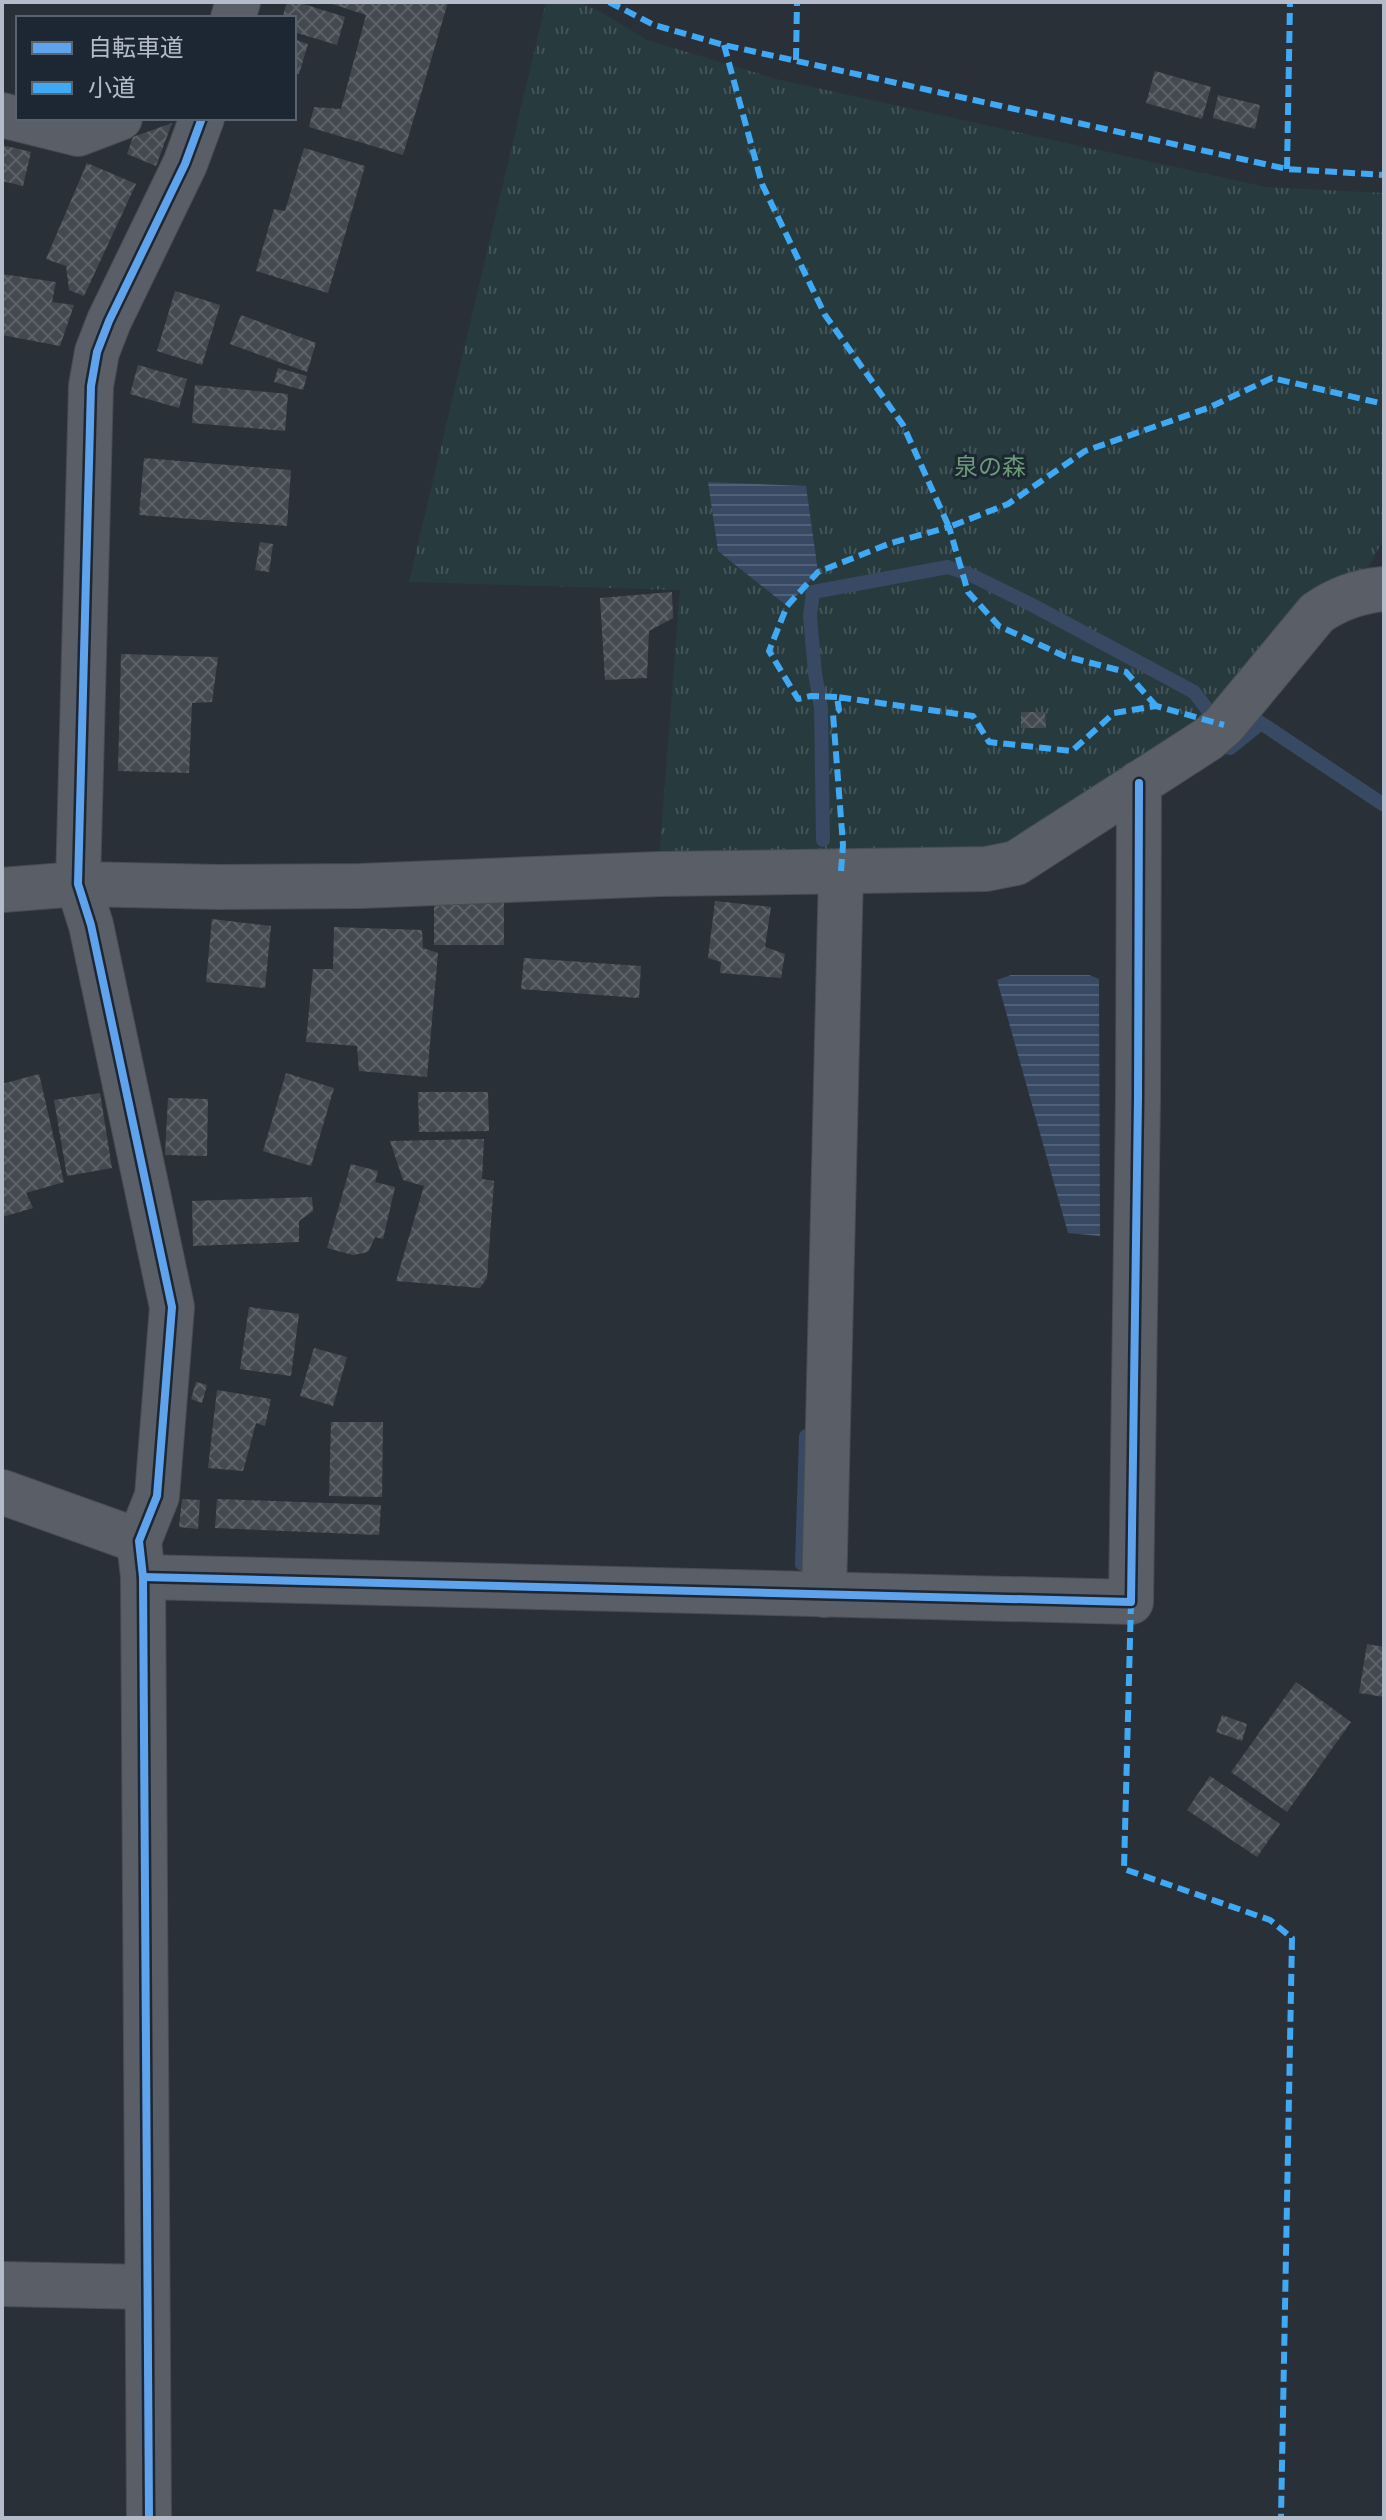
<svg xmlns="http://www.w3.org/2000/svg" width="1386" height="2520" font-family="'DejaVu Sans','Noto Sans JP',sans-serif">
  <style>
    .park { fill: url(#park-tufts) }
    .water { fill: url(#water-rules) }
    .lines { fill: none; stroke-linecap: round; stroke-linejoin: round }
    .stream { stroke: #384963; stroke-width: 14 }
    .building { fill: url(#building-cross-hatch) }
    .minor-casing { stroke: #484c53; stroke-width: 46 }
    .minor { stroke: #5a5e66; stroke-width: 44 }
    .quiet { stroke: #3fa9f5; stroke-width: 6; stroke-dasharray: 12 6; stroke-linecap: butt }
    .cycleway-casing { stroke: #1d2633; stroke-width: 13 }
    .cycleway { stroke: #60a3ed; stroke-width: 8 }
    .labels { text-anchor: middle; stroke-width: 6; stroke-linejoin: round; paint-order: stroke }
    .park-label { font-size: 24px; fill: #6b9a76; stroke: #1d2633 }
  </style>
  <defs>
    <pattern id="park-tufts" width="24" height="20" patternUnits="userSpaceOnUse" patternTransform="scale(2)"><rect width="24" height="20" fill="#273a3e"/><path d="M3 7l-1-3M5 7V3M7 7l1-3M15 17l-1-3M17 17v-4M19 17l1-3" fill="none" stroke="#445559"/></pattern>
    <pattern id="water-rules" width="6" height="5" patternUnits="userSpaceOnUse" patternTransform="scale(2)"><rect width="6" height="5" fill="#384963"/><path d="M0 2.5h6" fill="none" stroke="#526178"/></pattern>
    <pattern id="building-cross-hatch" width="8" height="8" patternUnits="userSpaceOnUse" patternTransform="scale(2)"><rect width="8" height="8" fill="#444950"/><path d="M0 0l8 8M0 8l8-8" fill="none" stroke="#5d6168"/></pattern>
  </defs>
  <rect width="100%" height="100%" fill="#2a3038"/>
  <path class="park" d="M546,2h31l22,9 48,29 129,39 490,108 118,6v346l-21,37 -138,129 -213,148 -353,7 21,-270 -271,-8z"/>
  <g class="water">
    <path d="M708,482l98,4 12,86 -31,34 -69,-55z"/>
    <path d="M1011,975h78l10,4 1,257 -32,-3 -71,-253z"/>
  </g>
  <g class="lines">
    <g class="stream">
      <path d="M1228,745l2,3 31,-25 123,82"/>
      <path d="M823,840l-2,-132 -6,-35 -5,-57 3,-24 135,-25 23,8 63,31 160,86 16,21"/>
      <path d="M802,1564l4,-128"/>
    </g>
  </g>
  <g class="building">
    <path d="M287,2h10l48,15 -8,28 -43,-13v-14h-12z"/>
    <path d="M326,2h122l-45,153 -94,-28 5,-20 27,2 25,-94z"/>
    <path d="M294,39l14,5 -9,30 -5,-1z"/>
    <path d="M1155,71l56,16 -9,32 -56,-16z"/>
    <path d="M1218,95l42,10 -5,24 -42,-11z"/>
    <path d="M172,123l-16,43 -29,-12 6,-17z"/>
    <path d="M2,145l29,7 -8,34 -21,-5z"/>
    <path d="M304,148l61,18 -37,127 -72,-22 18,-62 11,2z"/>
    <path d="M87,163l49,21 -52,112 -15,-6 -3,-24 -20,-7z"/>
    <path d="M2,274l54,8 -4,20 22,3 -14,41 -58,-11z"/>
    <path d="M175,291l45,14 -18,60 -45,-14z"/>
    <path d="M241,315l75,28 -9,29 -77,-28z"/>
    <path d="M138,365l49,14 -8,29 -49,-14z"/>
    <path d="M278,368l29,8 -4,14 -29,-8z"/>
    <path d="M195,385l93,9 -3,37 -93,-8z"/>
    <path d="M144,458l147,12 -4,56 -148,-11z"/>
    <path d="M260,542l13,2 -4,28 -14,-2z"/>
    <path d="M672,592l1,26 -24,13 -2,47 -42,2 -5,-82z"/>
    <path d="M121,654l97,3 -6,45 -20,1 -3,70 -71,-2z"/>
    <path d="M1021,712h24l1,16h-25z"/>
    <path d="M504,901v44h-70v-43z"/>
    <path d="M715,901l56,6 -6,40 20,7 -4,24 -61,-5 1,-11 -13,-4z"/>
    <path d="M212,919l59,7 -6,62 -59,-6z"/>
    <path d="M334,927l88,3 1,18 15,5 -11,124 -68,-6 -2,-25 -51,-4 7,-73h20z"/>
    <path d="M524,958l117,8 -2,32 -118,-9z"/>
    <path d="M286,1073l48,15 -23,78 -48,-15z"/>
    <path d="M39,1074l25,108 -38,11 7,15 -31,9v-133z"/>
    <path d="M418,1092h70l1,39 -70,1z"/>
    <path d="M100,1093l12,75 -45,8 -13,-76z"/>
    <path d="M168,1098l40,1 -1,57 -42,-1z"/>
    <path d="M484,1139l-2,40 12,2 -7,97 -7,10 -84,-7 28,-95 -21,-6 -13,-39z"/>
    <path d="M351,1164l27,7 -3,11 20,5 -12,52 -8,-2 -7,15 -15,3 -26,-7z"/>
    <path d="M312,1197l1,14 -14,10v21l-106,4 -1,-45z"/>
    <path d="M249,1307l50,7 -8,62 -51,-7z"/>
    <path d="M314,1348l33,9 -14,49 -33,-10z"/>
    <path d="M196,1382l11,3 -5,18 -11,-4z"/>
    <path d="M217,1390l54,9 -6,27 -9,-3 -13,48 -35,-3z"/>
    <path d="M331,1422h52l-1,75 -53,-1z"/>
    <path d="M182,1499l18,1 -2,29 -19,-2z"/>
    <path d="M217,1499l164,6 -2,30 -164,-7z"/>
    <path d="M1367,1644l17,3v50l-25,-4z"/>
    <path d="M1296,1682l55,40 -64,90 -56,-40z"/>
    <path d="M1222,1715l25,9 -5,17 -26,-9z"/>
    <path d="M1210,1776l70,48 -23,33 -70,-47z"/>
  </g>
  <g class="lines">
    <defs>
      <g id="minor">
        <path d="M233,18l5,-16"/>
        <path d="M2,115l76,19 42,-16"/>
        <path d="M2,890l76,-6 141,3 141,-1 300,-12 326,-5 30,-6 192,-124 16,-14 93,-112c20,-14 42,-22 67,-24"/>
        <path d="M2,1492l137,49"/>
        <path d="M143,1577l988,25 7,-505 1,-314"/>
        <path d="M824,1595l17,-724"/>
        <path d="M2,2284l145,3"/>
        <path d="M149,2518l-6,-941 -4,-36 18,-45 15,-189 -81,-382 -13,-41 13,-498 6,-34 12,-31 76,-157 17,-46"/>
      </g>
    </defs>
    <use href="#minor" class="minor-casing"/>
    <use href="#minor" class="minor"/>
    <g class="quiet">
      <path d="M609,2l45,23 70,20 563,124 97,6"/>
      <path d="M724,45l38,139 63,131 78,110 46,102 59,-23 77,-53 123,-43 64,-30 112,26"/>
      <path d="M796,60l1,-58"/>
      <path d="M1287,169l3,-167"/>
      <path d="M837,697l-26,-1 -13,3 -29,-48 18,-45 31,-34 73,-29 58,-16 19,65 31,34 65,30 62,16 30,34"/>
      <path d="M841,871l2,-26 -10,-131 6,-4 -2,-13 136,19 16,26 83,9 42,-38 42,-7 68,19"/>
      <path d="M1131,1602l-7,267 146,51 22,18 -11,580"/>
    </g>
    <defs>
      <g id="cycleway">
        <path d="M143,1577l988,25 7,-505 1,-314"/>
        <path d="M149,2518l-6,-941 -4,-36 18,-45 15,-189 -81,-382 -13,-41 13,-498 6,-34 12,-31 76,-157 17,-46"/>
      </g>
    </defs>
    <use href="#cycleway" class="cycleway-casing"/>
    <use href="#cycleway" class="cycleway"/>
  </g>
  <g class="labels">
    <g class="park-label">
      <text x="990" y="475">泉の森</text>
    </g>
  </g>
  <rect width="1386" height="2520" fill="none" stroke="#b4bcc9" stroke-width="8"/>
  <rect x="16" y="16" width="280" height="104" fill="#1d2633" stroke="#59626f" stroke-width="2"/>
  <rect x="32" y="42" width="40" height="12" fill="#60a3ed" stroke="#59626f" stroke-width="2"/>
  <text x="88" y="56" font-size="24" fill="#b4bcc9">自転車道</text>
  <rect x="32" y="82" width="40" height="12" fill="#3fa9f5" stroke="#59626f" stroke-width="2"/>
  <text x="88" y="96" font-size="24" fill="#b4bcc9">小道</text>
</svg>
